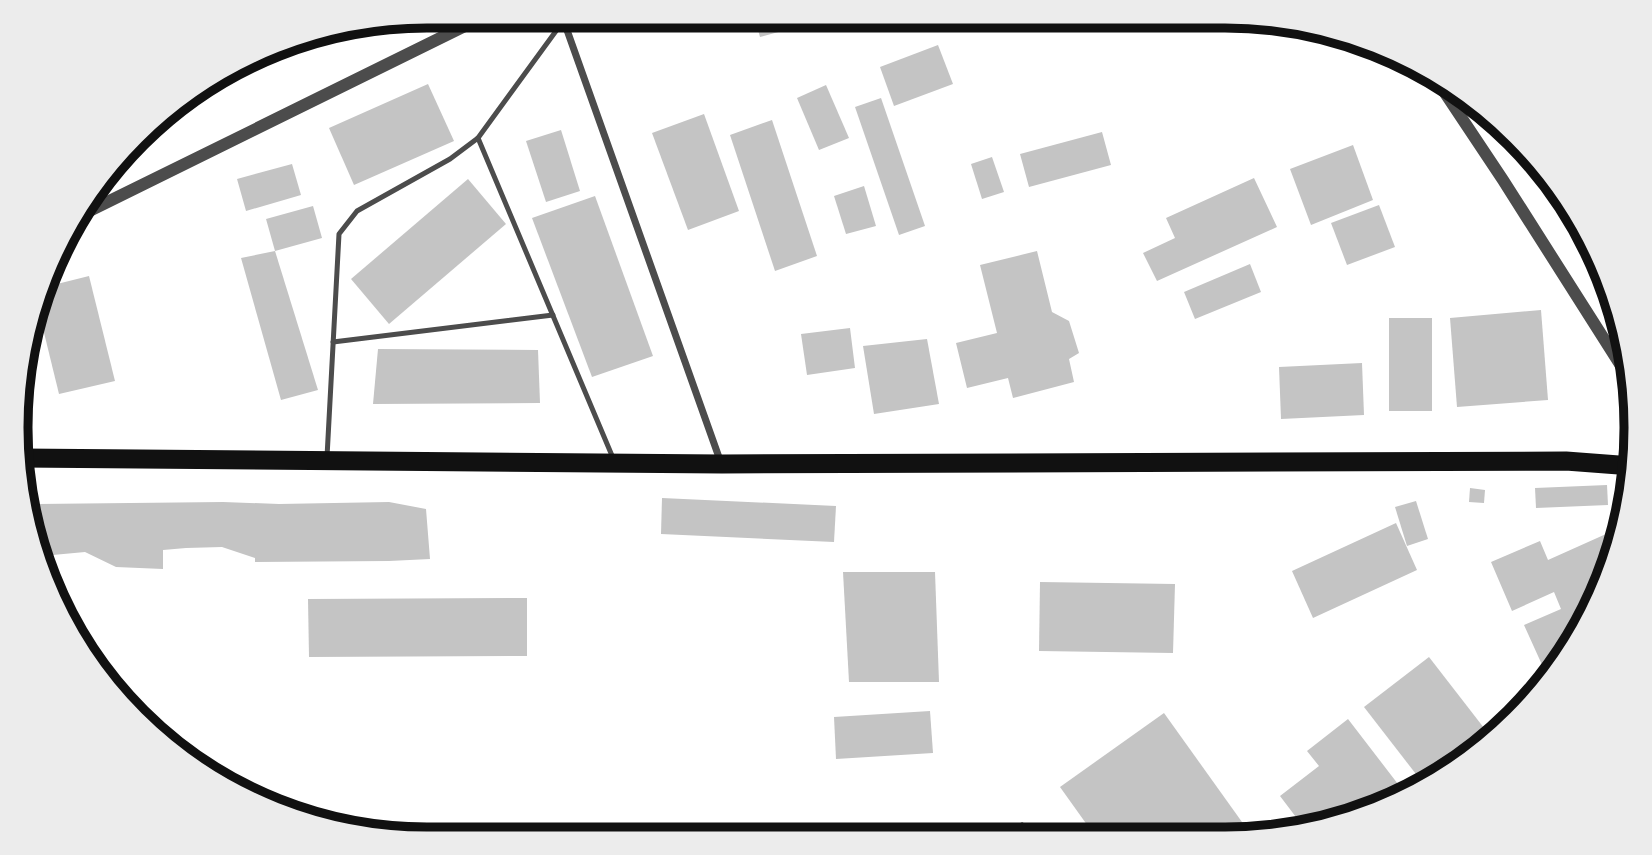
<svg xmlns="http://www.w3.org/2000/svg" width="1652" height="855" font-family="'Space Grotesk',sans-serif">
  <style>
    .building { fill: #c4c4c4 }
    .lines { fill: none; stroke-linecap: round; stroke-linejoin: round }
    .service { stroke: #4c4c4c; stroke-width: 5 }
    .minor { stroke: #4c4c4c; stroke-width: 7 }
    .tertiary { stroke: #4c4c4c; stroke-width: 12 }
    .trunk { stroke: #111; stroke-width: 19 }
    .rim { fill: none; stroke: #111; stroke-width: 9 }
  </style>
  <rect width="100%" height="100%" fill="#fff"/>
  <g class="building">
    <path d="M754,16h67l1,4 -62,17z"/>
    <path d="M938,45l15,39 -59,22 -14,-39z"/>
    <path d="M428,84l26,57 -100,44 -25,-57z"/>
    <path d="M826,85l23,53 -30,12 -22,-52z"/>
    <path d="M881,98l44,128 -26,9 -44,-128z"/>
    <path d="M704,114l35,97 -51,19 -36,-97z"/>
    <path d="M772,120l45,136 -42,15 -45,-136z"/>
    <path d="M561,130l19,61 -34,11 -20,-61z"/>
    <path d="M1102,132l9,33 -82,22 -9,-33z"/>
    <path d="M1353,145l20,55 -62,25 -21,-56z"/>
    <path d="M992,157l12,35 -22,7 -11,-35z"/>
    <path d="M292,164l9,31 -55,16 -9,-32z"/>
    <path d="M1254,178l23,49 -120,54 -14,-28 32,-15 -9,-20z"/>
    <path d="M468,179l38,45 -117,100 -38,-45z"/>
    <path d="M864,186l12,40 -30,8 -12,-38z"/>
    <path d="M595,196l58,160 -61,21 -60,-159z"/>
    <path d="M1379,205l16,42 -48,18 -16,-42z"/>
    <path d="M313,206l9,32 -47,13 -9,-32z"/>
    <path d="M275,251l43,139 -37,10 -40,-142z"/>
    <path d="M1037,251l15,61 17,9 10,32 -10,6 5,23 -61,16 -5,-20 -41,10 -11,-45 41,-10 -17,-68z"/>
    <path d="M1250,264l11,28 -66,27 -11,-27z"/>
    <path d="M89,276l26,105 -56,13 -22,-90 8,-17z"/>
    <path d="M1541,310l7,90 -91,7 -7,-89z"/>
    <rect x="1389" y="318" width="43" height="93"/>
    <path d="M850,328l5,40 -48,7 -6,-41z"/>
    <path d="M927,339l12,65 -65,10 -11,-68z"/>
    <path d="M378,349l160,1 2,53 -167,1z"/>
    <path d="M1362,363l2,52 -83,4 -2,-52z"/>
    <path d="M1607,485l1,20 -72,3 -1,-20z"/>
    <path d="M1470,488l15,2 -1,13 -15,-1z"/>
    <path d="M662,498l174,8 -2,36 -173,-8z"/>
    <path d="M1416,501l12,38 -21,7 -12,-39z"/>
    <path d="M223,502l56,2 110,-2 37,7 4,50 -41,2 -134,1v-4l-33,-11 -36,1 -23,2v19l-47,-2 -31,-15 -43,4 -2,-8 -2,-44z"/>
    <path d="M1396,523l21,47 -104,48 -21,-47z"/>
    <path d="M1606,534l5,12 -17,64 -46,68 -24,-53 37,-16 -7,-17 -42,19 -21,-49 49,-21 8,19z"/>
    <path d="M843,572h92l4,110h-90z"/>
    <path d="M1040,582l135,2 -2,69 -134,-2z"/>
    <path d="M527,598v58l-218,1 -1,-58z"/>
    <path d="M1429,657l55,71 -65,50 -55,-71z"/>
    <path d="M930,711l3,42 -97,6 -2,-42z"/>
    <path d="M1164,713l88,123h-157l-35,-49z"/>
    <path d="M1348,719l53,69 -30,23 -66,18 -25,-33 39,-30 -12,-15z"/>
  </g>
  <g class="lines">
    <g class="service">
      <path d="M478,138l135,320"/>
      <path d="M333,342l220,-27"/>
      <path d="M327,457l12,-223 18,-23 93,-52 28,-21 86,-118"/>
      <path d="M1022,825l9,11"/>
    </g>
    <path class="minor" d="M562,16l159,447"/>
    <g class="tertiary">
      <path d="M1437,81l66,99 122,192"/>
      <path d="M77,217l408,-201"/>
    </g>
    <path class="trunk" d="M21,458l701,6 844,-3 66,5"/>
  </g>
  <path d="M0 0H1652V855H0ZM427 28H1225A399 399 0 0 1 1624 427V428A399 399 0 0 1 1225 827H427A399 399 0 0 1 28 428V427A399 399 0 0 1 427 28Z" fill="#ececec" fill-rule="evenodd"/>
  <path class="rim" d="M427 28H1225A399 399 0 0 1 1624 427V428A399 399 0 0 1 1225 827H427A399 399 0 0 1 28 428V427A399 399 0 0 1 427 28Z"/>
</svg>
